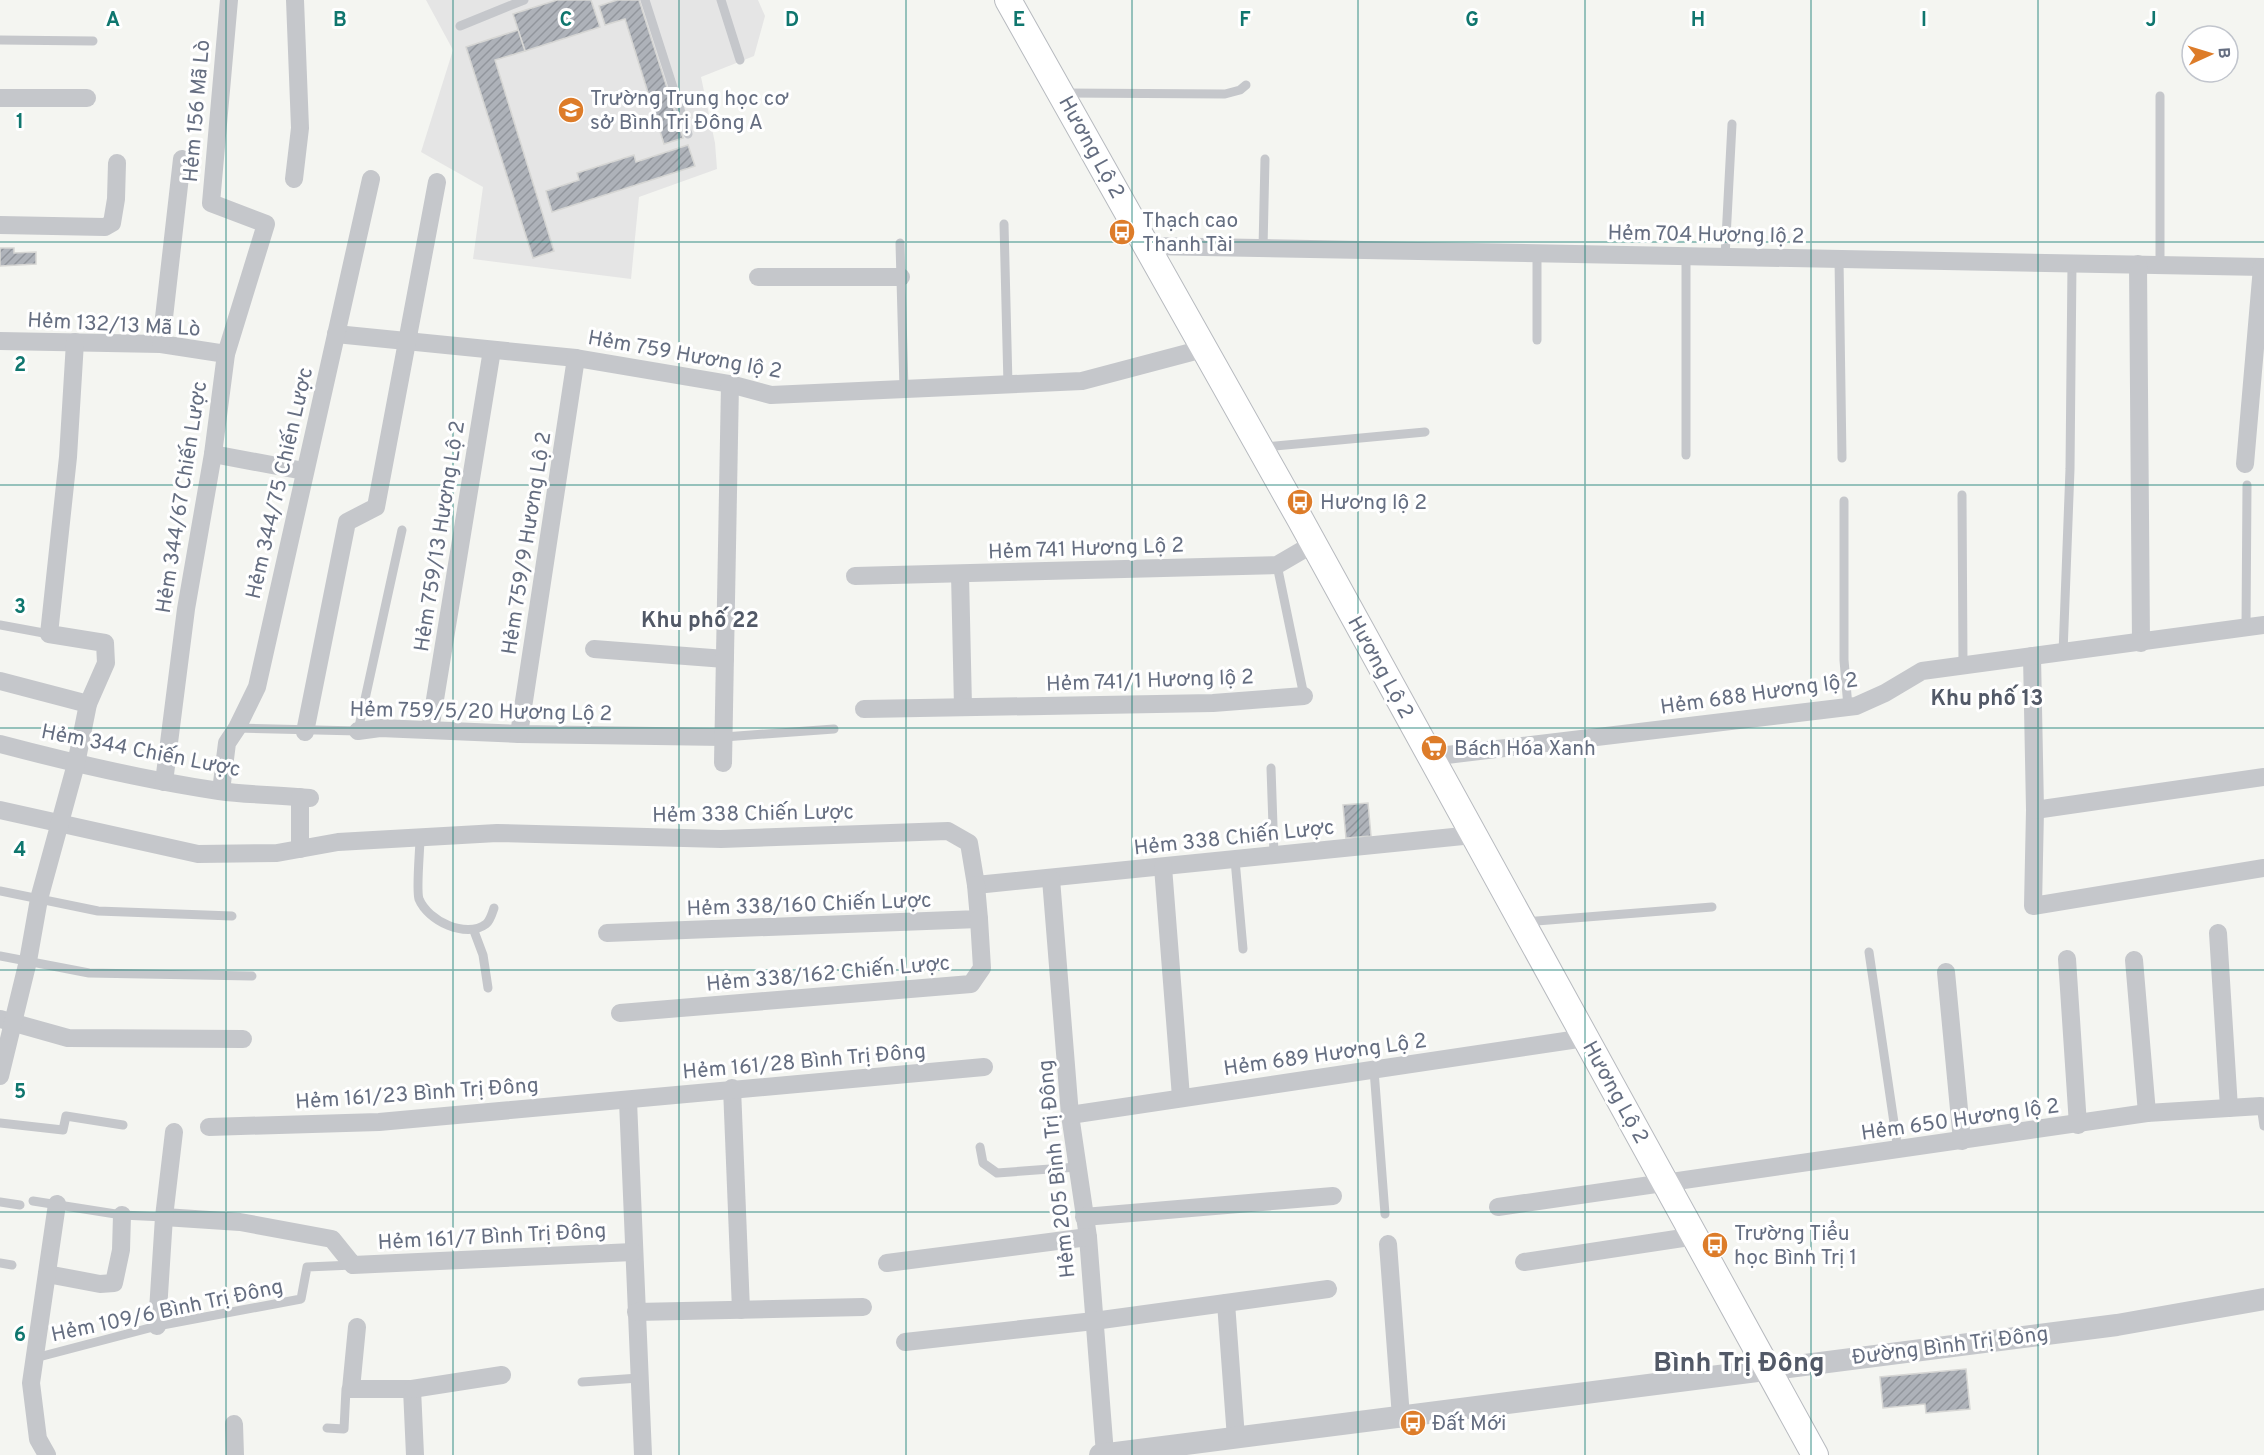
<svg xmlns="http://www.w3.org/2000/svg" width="2264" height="1455" font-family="Overpass,sans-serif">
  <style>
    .built { fill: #e5e5e5 }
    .building { fill: url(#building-hatch); stroke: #d6d6d4; stroke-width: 1.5 }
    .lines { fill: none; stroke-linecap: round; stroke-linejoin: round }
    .secondary-casing { stroke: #b7babf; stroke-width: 28 }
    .service { stroke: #c5c7cb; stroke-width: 9 }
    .minor { stroke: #c5c7cb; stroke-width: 18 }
    .tertiary { stroke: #c5c7cb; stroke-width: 22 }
    .secondary { stroke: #fff; stroke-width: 26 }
    .grid { fill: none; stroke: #0f766e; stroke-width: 1.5; stroke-opacity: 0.55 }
    .labels { text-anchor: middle; stroke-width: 6; stroke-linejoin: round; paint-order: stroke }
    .poi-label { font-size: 21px; fill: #656e81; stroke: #fff; text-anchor: start }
    .street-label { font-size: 21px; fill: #656e81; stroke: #fff }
    .neighbourhood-label { font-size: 22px; font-weight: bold; fill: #525967; stroke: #fff }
    .district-label { font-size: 27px; font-weight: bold; fill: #525967; stroke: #fff }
    .grid-label { font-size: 20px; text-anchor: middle; font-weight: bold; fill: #0f766e; stroke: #fff; stroke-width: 6; stroke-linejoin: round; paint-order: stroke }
  </style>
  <defs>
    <pattern id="building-hatch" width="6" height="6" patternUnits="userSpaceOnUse" patternTransform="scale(1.5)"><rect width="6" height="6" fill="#aeb2b9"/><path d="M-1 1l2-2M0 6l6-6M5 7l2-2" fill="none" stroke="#91959c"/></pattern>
  </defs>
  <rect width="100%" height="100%" fill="#f4f5f1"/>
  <path class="built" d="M426,0h332l7,16 -11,40 -53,21 14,66 2,26 -78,28 -8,82 -158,-20 10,-72 -62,-35 32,-102z"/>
  <g class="building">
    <path d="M557,0h34l9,27 -75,24 -12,-37z"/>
    <path d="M617,0h22l44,138 -19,6 -39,-125 -20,6 -6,-19z"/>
    <path d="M518,30l7,21 -30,9 59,191 -21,7 -67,-211z"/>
    <path d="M688,145l7,21 -143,46 -6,-21 33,-11 -2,-7 57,-18 2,7z"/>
    <path d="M0,248h14v5l22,-1v12l-36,2z"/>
    <path d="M1368,803l3,33 -25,2 -3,-33z"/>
    <path d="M1966,1369l4,40 -44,4 -1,-9 -42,4 -3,-31z"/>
  </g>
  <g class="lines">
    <defs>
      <path id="secondary" d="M1008,0l292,519 515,936"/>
    </defs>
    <use href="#secondary" class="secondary-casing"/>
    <g class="service">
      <path d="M645,0l43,134"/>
      <path d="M721,0l19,60"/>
      <path d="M460,26l64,-26"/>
      <path d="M0,40l93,1"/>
      <path d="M1064,93l161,1 15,-4 6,-5"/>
      <path d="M1004,224l4,161"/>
      <path d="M900,243l4,146"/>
      <path d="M1263,248l2,-89"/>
      <path d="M1725,257l7,-133"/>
      <path d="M1839,259l3,199"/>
      <path d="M2160,265v-169"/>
      <path d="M1537,340v-87"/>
      <path d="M1264,447l161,-15"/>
      <path d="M1686,455v-199"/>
      <path d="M1962,495l1,169"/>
      <path d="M1844,501v159l4,47"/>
      <path d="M1277,565l27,131"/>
      <path d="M0,625l49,9"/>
      <path d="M2246,628l1,-143"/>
      <path d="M2063,653l7,-184 2,-206"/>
      <path d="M237,728l121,3 44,-201"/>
      <path d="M724,737l110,-8"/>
      <path d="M1271,768l3,87"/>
      <path d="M420,838c0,12 -4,52 -1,61 9,22 47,40 67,25 4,-3 6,-10 8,-16"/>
      <path d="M1235,860l8,89"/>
      <path d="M0,891l98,20 134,5"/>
      <path d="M1524,922l188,-15"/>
      <path d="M474,931l9,24 5,33"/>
      <path d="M1869,952l29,198"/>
      <path d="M0,956l89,17 163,3"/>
      <path d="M1374,1070l11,144"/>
      <path d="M2261,1106l3,20"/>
      <path d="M0,1123l63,7 3,-14 57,9"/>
      <path d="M980,1147l3,16 14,10 80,-6"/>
      <path d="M33,1201l89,14 42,2"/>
      <path d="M0,1202l20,3"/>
      <path d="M0,1263l12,2"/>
      <path d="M35,1358l122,-32 144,-27 6,-32 46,-2"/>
      <path d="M582,1382l57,-4"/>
      <path d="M327,1428l17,1 2,-40h3"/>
    </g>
    <g class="minor">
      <path d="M0,98h87"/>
      <path d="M294,179l6,-51 -5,-128"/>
      <path d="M0,225l105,2 7,-4 4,-24 1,-36"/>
      <path d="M1148,246l1116,21"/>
      <path d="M2138,264l3,379"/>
      <path d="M758,277h143"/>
      <path d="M336,334l240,24 154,26 41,11 311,-14 121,-32"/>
      <path d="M0,341l161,3 65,10"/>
      <path d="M161,344l21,-185"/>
      <path d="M213,454l91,17"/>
      <path d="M2245,464l17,-197"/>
      <path d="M960,574l3,133"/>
      <path d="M855,576l422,-11 36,-21"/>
      <path d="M594,649l131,10"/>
      <path d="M2032,656l3,154 -2,96 231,-38"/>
      <path d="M0,681l88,23"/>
      <path d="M864,709l349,-6 91,-7"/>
      <path d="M430,730l62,-380"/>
      <path d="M358,731l22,-3 139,6 205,3"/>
      <path d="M305,732l42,-210 29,-15 61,-325"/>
      <path d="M519,734l57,-376"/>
      <path d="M0,744c72,19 145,36 219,47 30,4 61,4 91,7"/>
      <path d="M1430,757l426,-51 29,-13 37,-22 342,-46"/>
      <path d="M723,763l7,-379"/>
      <path d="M164,782l22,-173 27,-155 13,-100 40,-130 -55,-21 18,-203"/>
      <path d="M221,791l6,-48 10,-15 20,-41 114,-508"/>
      <path d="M0,810l198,44 79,-1 61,-11 159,-9 224,6 227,-8 21,12 7,42 497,-50"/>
      <path d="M2035,810l229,-33"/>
      <path d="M300,849v-52"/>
      <path d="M1163,867l18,230"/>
      <path d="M1051,879l19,236 18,122 17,217"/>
      <path d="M607,933l372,-14 -3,-34"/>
      <path d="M2218,933l11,175"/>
      <path d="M2067,959l11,166"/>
      <path d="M2134,960l13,153"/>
      <path d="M1946,972l16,169"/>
      <path d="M620,1013l351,-29 11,-16 -3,-49"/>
      <path d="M0,1019l68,19 175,1"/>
      <path d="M0,1076l28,-115 11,-62 37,-135 12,-60 18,-41 -1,-20 -56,-9 19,-177 7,-115"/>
      <path d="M732,1088l9,222"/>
      <path d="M628,1101l15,354"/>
      <path d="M1070,1115l515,-77"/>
      <path d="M209,1127l170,-5 605,-55"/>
      <path d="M1498,1207l649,-94 114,-7"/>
      <path d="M164,1217l76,5 92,17 21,26 280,-13"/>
      <path d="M1084,1217l249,-21"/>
      <path d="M1388,1244l13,173"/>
      <path d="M1524,1262l172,-26"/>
      <path d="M887,1263l201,-26"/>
      <path d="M47,1274l53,10 14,-1 7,-33 1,-35"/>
      <path d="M1226,1303l10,135"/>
      <path d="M636,1312l227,-5"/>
      <path d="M157,1326l7,-109 10,-85"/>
      <path d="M357,1327l-6,62h61l3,66"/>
      <path d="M905,1342l189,-21 234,-32"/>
      <path d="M412,1389l90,-14"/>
      <path d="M234,1424l1,31"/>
      <path d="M47,1455l-9,-16 -7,-56 26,-179"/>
    </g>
    <path class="tertiary" d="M1100,1455l1017,-130 147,-26"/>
    <use href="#secondary" class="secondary"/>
  </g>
  <path class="grid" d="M226,0v1455M453,0v1455M679,0v1455M906,0v1455M1132,0v1455M1358,0v1455M1585,0v1455M1811,0v1455M2038,0v1455M0,242h2264M0,485h2264M0,728h2264M0,970h2264M0,1212h2264"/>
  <defs>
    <symbol id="school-disc" viewBox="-11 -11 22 22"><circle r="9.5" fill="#dd7c29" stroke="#fff"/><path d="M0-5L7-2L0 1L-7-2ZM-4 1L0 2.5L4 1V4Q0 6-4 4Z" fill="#fff"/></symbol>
    <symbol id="bus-disc" viewBox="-11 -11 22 22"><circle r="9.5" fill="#dd7c29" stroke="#fff"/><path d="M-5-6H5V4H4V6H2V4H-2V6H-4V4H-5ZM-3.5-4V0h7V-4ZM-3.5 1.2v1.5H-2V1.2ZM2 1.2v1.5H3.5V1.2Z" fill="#fff"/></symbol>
    <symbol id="supermarket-disc" viewBox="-11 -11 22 22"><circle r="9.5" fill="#dd7c29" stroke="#fff"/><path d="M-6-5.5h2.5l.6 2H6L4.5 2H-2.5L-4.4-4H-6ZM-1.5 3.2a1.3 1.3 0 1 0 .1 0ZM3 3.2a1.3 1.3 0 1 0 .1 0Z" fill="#fff"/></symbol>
  </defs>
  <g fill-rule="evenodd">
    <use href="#school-disc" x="556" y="95" width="30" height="30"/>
    <use href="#bus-disc" x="1107" y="217" width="30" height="30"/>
    <use href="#bus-disc" x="1285" y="487" width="30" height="30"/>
    <use href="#supermarket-disc" x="1419" y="733" width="30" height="30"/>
    <use href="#bus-disc" x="1700" y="1230" width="30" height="30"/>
    <use href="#bus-disc" x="1398" y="1408" width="30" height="30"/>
  </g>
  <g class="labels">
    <g class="poi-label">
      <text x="590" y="105">Trường Trung học cơ<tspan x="590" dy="24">sở Bình Trị Đông A</tspan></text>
      <text x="1142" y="227">Thạch cao<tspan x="1142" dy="24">Thanh Tài</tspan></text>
      <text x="1320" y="509">Hương lộ 2</text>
      <text x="1454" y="755">Bách Hóa Xanh</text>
      <text x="1734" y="1240">Trường Tiểu<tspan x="1734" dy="24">học Bình Trị 1</tspan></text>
      <text x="1432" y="1430">Đất Mới</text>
    </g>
    <g class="street-label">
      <text transform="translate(196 111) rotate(-85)" y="7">Hẻm 156 Mã Lò</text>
      <text transform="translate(1092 147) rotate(61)" y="7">Hương Lộ 2</text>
      <text transform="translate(1706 234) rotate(1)" y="7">Hẻm 704 Hương lộ 2</text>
      <text transform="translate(114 324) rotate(3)" y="7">Hẻm 132/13 Mã Lò</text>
      <text transform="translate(685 354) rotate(10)" y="7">Hẻm 759 Hương lộ 2</text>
      <text transform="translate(279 483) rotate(-77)" y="7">Hẻm 344/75 Chiến Lược</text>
      <text transform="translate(181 497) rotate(-81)" y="7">Hẻm 344/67 Chiến Lược</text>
      <text transform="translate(439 536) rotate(-81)" y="7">Hẻm 759/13 Hương Lộ 2</text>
      <text transform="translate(526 543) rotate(-81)" y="7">Hẻm 759/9 Hương Lộ 2</text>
      <text transform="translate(1086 548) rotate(-2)" y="7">Hẻm 741 Hương Lộ 2</text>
      <text transform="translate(1381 667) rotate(61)" y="7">Hương Lộ 2</text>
      <text transform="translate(1150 680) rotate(-2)" y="7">Hẻm 741/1 Hương lộ 2</text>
      <text transform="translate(1759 693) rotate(-8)" y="7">Hẻm 688 Hương lộ 2</text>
      <text transform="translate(481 711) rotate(1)" y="7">Hẻm 759/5/20 Hương Lộ 2</text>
      <text transform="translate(141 750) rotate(11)" y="7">Hẻm 344 Chiến Lược</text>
      <text transform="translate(753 813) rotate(-1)" y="7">Hẻm 338 Chiến Lược</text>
      <text transform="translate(1234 837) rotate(-6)" y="7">Hẻm 338 Chiến Lược</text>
      <text transform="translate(809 904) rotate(-2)" y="7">Hẻm 338/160 Chiến Lược</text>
      <text transform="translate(828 973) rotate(-5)" y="7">Hẻm 338/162 Chiến Lược</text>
      <text transform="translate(1325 1054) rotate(-8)" y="7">Hẻm 689 Hương Lộ 2</text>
      <text transform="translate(804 1061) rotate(-5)" y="7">Hẻm 161/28 Bình Trị Đông</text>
      <text transform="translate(1616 1092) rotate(61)" y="7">Hương Lộ 2</text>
      <text transform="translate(417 1093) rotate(-4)" y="7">Hẻm 161/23 Bình Trị Đông</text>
      <text transform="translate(1960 1119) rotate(-8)" y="7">Hẻm 650 Hương lộ 2</text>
      <text transform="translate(1056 1169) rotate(-96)" y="7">Hẻm 205 Bình Trị Đông</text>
      <text transform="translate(492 1236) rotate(-3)" y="7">Hẻm 161/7 Bình Trị Đông</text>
      <text transform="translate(167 1310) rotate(-12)" y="7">Hẻm 109/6 Bình Trị Đông</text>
      <text transform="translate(1950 1345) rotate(-7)" y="7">Đường Bình Trị Đông</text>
    </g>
    <g class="neighbourhood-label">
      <text x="700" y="627">Khu phố 22</text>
      <text x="1987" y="705">Khu phố 13</text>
    </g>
    <g class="district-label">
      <text x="1739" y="1371">Bình Trị Đông</text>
    </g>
  </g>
  <g class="grid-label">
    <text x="113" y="26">A</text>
    <text x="340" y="26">B</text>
    <text x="566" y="26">C</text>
    <text x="792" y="26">D</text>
    <text x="1019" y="26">E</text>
    <text x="1245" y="26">F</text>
    <text x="1472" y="26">G</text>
    <text x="1698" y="26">H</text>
    <text x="1924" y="26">I</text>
    <text x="2151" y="26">J</text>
    <text x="20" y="128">1</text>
    <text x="20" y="371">2</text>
    <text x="20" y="613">3</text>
    <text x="20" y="856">4</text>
    <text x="20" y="1098">5</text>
    <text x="20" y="1341">6</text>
  </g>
  <g transform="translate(2210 54) rotate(86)"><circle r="28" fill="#ffffff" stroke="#c1c5cd" stroke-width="1.5"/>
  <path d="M0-4.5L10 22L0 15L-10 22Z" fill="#dd7c29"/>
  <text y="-9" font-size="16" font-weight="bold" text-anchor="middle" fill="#656e81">B</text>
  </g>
</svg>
